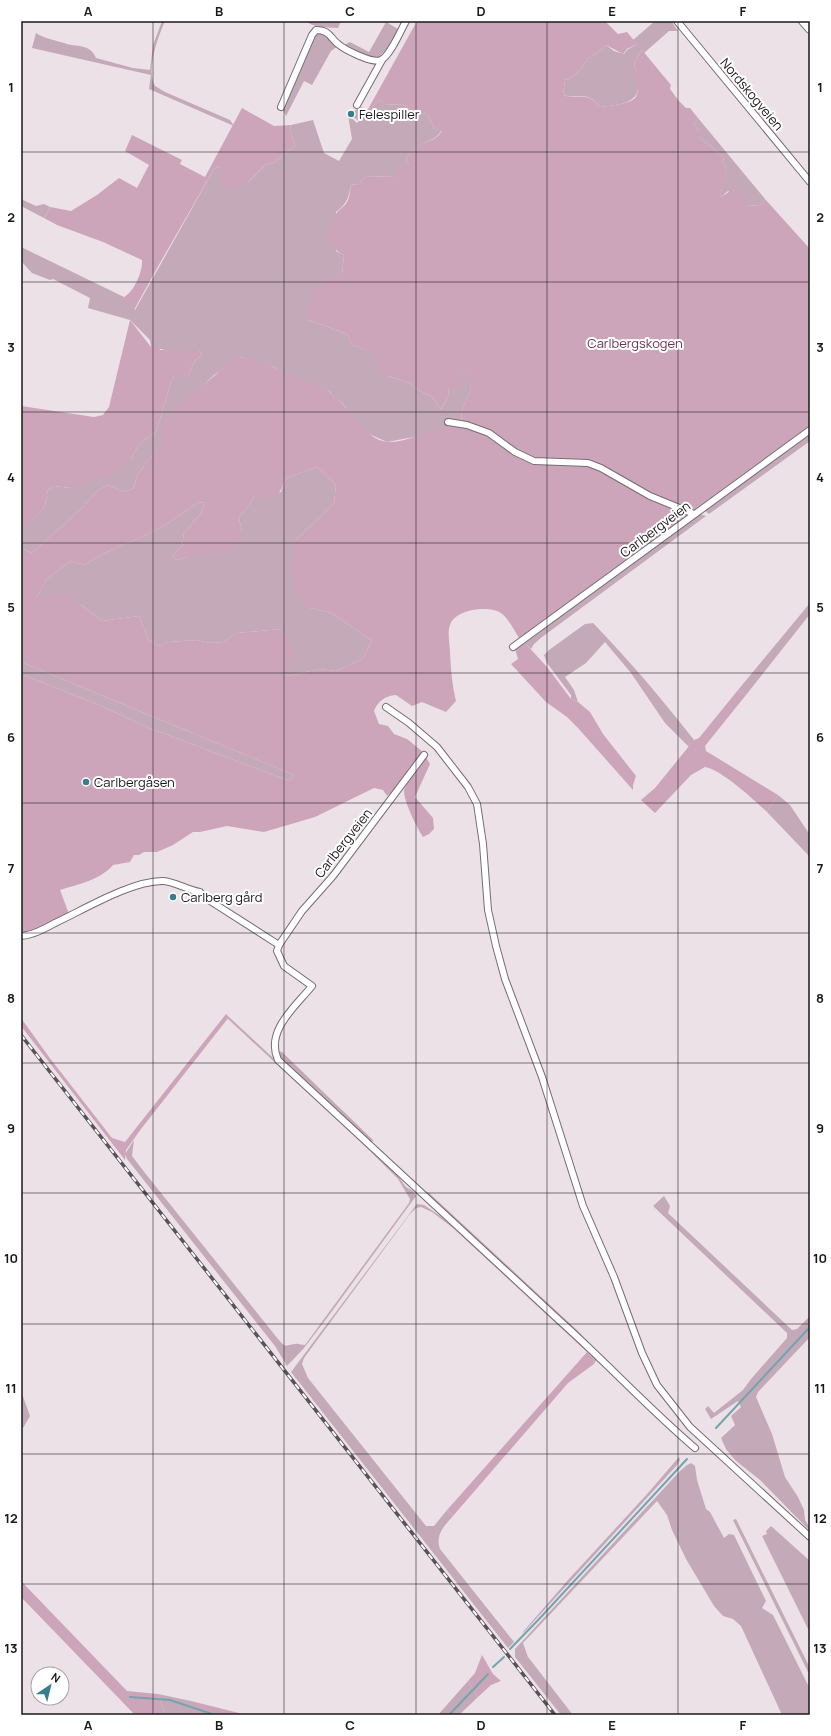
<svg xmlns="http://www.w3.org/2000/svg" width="831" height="1736" font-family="Manrope,sans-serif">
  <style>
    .green { fill: #c4a9b8 }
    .forest { fill: #cda5bb; fill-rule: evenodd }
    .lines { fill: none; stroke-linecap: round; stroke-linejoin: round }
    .stream { stroke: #73a5af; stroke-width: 2 }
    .minor-casing { stroke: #756c71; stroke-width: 8 }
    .tertiary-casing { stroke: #756c71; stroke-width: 10 }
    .minor { stroke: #fff; stroke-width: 6 }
    .tertiary { stroke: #fff; stroke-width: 8 }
    .rail-casing { stroke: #585356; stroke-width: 3.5 }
    .rail { stroke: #fff; stroke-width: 2; stroke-dasharray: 6; stroke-linecap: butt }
    .grid { fill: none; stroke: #1b181a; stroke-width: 1; stroke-opacity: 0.55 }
    .poi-dot { fill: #397e8b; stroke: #fff; stroke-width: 1.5 }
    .labels { text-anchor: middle; stroke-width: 4; stroke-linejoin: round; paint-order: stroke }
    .street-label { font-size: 13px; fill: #1b181a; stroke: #fff }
    .poi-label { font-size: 13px; fill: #1b181a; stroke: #fff; text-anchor: start }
    .park-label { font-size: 13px; fill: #683554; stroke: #fff }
    .neatline { fill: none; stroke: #1b181a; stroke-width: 1.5 }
    .grid-label { font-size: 13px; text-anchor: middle; font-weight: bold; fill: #1b181a }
  </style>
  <rect width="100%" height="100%" fill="#ece1e7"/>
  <g class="green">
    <path d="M162,21h3c-7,16 -19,48 -10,65l10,6 65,28 4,6 -85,-37 2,-14 -119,-27 4,-15c7,5 22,8 31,11 12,3 23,0 29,14l37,10 17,2 3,-25z"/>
    <path d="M305,21h36l-3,7c-13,-1 -21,1 -33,-7z"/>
    <path d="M655,21h16l7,10h-9l-25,22 -2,-3 -8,12c1,8 4,15 4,22 2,21 -23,21 -38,23 -15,-18 -19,-7 -37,-12l2,-15c10,-2 19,-14 23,-22l4,-1c4,-5 10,-7 14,-12l8,6 10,3 3,-4 10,-6 -4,-4z"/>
    <path d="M386,22l12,7 -9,17 -11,12 -8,-1 -26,-12 6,-3 19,10z"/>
    <path d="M318,34h7l13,12 -7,5 -19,34 -8,-4 -18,35 -3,-6c5,-13 26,-72 35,-76z"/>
    <path d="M380,100l6,5 17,-1 8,7 16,3 8,15 7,1c-10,17 -32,10 -36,33l3,1 -13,12 -31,1 -7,8 -7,-1c-2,13 -4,20 -15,28v39l8,4 -2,19 -34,46 39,14 5,11 22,7 15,24 21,7 8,7 13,6 10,13 7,-13 1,-8 13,-17 7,4 2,15 -9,20 -1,16h-17l-25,10 -32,6 -18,-8 -8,-6 -19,-25 -12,-11 -55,-24 -35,-11 -26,18 -51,50c3,29 -11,27 -24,48 -3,4 -4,10 -5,15l-10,4 -16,-7 -11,6 -16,18 -49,44 -11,-5v-15l24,-27 3,-16 6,-4 16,2 61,-29 8,-15 17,-12 15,-50 5,-10 12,4 6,-14 8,-8 -3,-3h-29l-19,-4 -1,-7 -20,-20 -42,-12 2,-10 -37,-19 -3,1 -18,-7 -11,-12v-14l103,50 11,13 79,-141 6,-2 28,15 17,-17 10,-3 20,-17 -5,-16 1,-4 22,-5 11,33 15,8 13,-22 -4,-24 9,8 2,-2 -10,-7 12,-7 7,3z"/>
    <path d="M698,118l67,81 -5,6 -13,1 -19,-15 -7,6c-1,-9 4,-14 5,-22 1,-7 -3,-12 -3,-19l-24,-19v-7l-5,-6z"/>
    <path d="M21,199l15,7 8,-2 6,3 -6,11 -23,-12z"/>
    <path d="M810,435v6l-101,73 -5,-4z"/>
    <path d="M317,467l19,18 -2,18 -38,37 14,68 22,5 40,28 -10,18 -26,12 -17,-2 -30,7 -6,-3 -2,-44 -45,4 -12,9 -14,1 -14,-3 -27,2 -11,4 -10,-7 -9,-23 -37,5 -21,-16 -44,-8 9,-17 24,-19 15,4c21,-16 46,-22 69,-34 16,-8 30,-19 44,-29l7,1 -4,10 -17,20 -2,13 -10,10 6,4 9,-3 55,-25 -3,-14 15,-21 27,-5 5,-14z"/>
    <path d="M700,514l6,2 -164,121 -8,7 -3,5 -6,-6z"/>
    <path d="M810,603v11l-64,81 -8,-5z"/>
    <path d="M593,623c36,37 69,76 101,117l-5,7 -24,-24 -34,-50 -26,-31 -19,21 -21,14 9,13 4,12 -7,-3v-4l-24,-32 -3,-8 5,-5 36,-26z"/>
    <path d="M21,662l273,113 -4,6 -141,-53 -50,-23 -78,-31z"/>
    <path d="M778,795l12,10 20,30v22l-43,-45z"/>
    <path d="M229,1017l163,151 14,19 7,4 3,5 -89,122 -23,30 -17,18 -12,-20 -148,-187 -2,-5 9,-14 -2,16 13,17 133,166c9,10 6,6 17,5 3,-1 6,1 10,1l104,-142 1,-4 -12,-20 -33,-33 -138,-128z"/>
    <path d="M278,1051l4,1 92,89h-4l-89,-83z"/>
    <path d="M428,1192l149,138 22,23 -162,-148 -10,-11z"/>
    <path d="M664,1196l6,10 -2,7 124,117 5,-1 13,-13v21l-52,55 -2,5 16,37 13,43 13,20 6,13 1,10 5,8v3l-50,-51 -25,-20 -9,-11 -5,-11 14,-13 -4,-9 10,-9 -3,-6 -27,18 -6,-10 3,-3 6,7 29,-23 8,-11 36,-41v-5l-134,-127z"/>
    <path d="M417,1204l7,1 18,12 155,142 -3,5 -1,-6 -6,-6 -134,-124 -21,-16 -11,-5 -5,1 -6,6 -106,144 -2,6 6,14 118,148h8l13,-16 6,6c-9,10 -18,19 -13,33l74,93 -6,6 -217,-276z"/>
    <path d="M21,1391l9,25 -7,12 -2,-1z"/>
    <path d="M679,1457l1,3 -2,4 -154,168 -2,1 46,-53 80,-87z"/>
    <path d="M691,1463l4,3 2,14 9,29 4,3 14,26 5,-4 5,1 32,66 -4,7 11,7 37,74v26h-28l-41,-89 -8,-7 -10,-3 -9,-10 -28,-47 -14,-29 -5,-15 -10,-14 -134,142 5,14 45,58h-12l-46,-58v-8l165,-178 7,-6z"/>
    <path d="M736,1519l74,149v8l-77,-156z"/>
    <path d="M771,1526l39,35v72l-48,-97 5,-2 -1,-3z"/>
    <path d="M468,1681l10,16 -19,18h-21z"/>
    <path d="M158,1694l33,7v14h-26z"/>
  </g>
  <g class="forest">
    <path d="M417,21h188l13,13 9,-2 10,12 -10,5 -4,5 -17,-9c-4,5 -10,7 -14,12l-4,1c-4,8 -13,20 -23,22l-2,15c18,6 22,-6 37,12 9,-1 30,-3 35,-9 3,-4 3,-9 3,-13l-4,-6 2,-4 -2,-13 8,-12 29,35 -1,4 9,12 7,7h4l8,10 -4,6 5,6v7l24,19c0,7 4,12 3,19 0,8 -6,13 -5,22l14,-9 5,4 7,14 13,-1 5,-6 45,50v176l-291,213c-5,-8 -10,-19 -18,-25 -12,-8 -46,-4 -51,12 -3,9 0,19 0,28 1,17 2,31 6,48l-10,11 -24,-10 -10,4 -16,-11c-11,1 -18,6 -22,16l5,13 9,2 6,8 13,5 16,13 7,12 -15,33 18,21 1,11 -5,5 -6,3c-6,-9 -19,-35 -19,-46 0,-3 3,-7 4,-9l-5,-4 -8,11 -8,7 -4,-6 -9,-2 -59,29 -51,15 -37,-6 -27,6h-7l-20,13 -9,4 -7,3h-13l-5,3h-5l-4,7 -17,3c-13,15 -34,19 -53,25l9,24 -39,18 -9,2v-260l78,31 50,23 141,53 4,-6 -273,-113v-114l11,5 49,-44 16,-18 11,-6 16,7 10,-4c1,-5 2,-11 5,-15 13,-21 27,-20 23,-48l9,-12 65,-56c10,-2 86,29 95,36 19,14 32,46 56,49 20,1 38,-11 56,-16 5,-1 12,0 18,0l1,-16 9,-20 -3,-15 -6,-4v14l-13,3 -1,8 -7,13 -10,-13 -13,-6 -8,-7 -21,-7 -8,-5c-1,-19 -13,-21 -29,-26l-5,-11 -39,-14c1,-23 8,-42 34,-46l2,-19c-18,-9 -19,-25 -8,-41 2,-4 6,-6 9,-9 5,-6 5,-14 6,-21l7,1 7,-8 31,-1 2,-7 11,-5 -3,-1c4,-24 26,-16 36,-32l-7,-2 -8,-15 -16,-3 -8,-7 -17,1 -6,-5 -13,11zM317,467l19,18 -2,18 -38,37 -5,28 4,23 15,17 22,5 40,28 -10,18 -26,12 -17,-2 -30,7 -6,-3 12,-23 -14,-21 -45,4 -12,9 -14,1 -14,-3 -27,2 -11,4 -10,-7 -9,-23 -37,5 -37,-28 -28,4 9,-17 24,-19 15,4c21,-16 46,-22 69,-34 16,-8 30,-19 44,-29l7,1 -4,10 -17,20 -2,13 -10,10 6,4 9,-3 48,-7 7,-18 -3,-14 15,-21c21,2 25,1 32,-19z"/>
    <path d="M242,108l32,18 17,-1 -1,4 5,16 -20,17 -10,3 -17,17 -15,6 -9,-3 -4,-18 -6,2 -54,94 -26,47 -10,-13c10,-5 19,-26 18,-37l-39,-18 -46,-17 -13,-7 6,-11 21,4 26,-16 22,-17 18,10 12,-23 -24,-14 7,-16 50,25 -2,4 25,13z"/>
    <path d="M130,320l21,27h5l2,-2 2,5 39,1 3,3 -8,8 -6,14 -6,1 -6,-4 -5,9 -15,50 -17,12 -8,15 -23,17 -38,12 -16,-2 -6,4 -3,16 -24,28v-128l73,11 9,-2 6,-8z"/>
    <path d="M525,643l22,24 24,32 7,3 12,10 13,22 33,42 -3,9v5l-55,-62 -11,-11 -21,-15 -35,-38 7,-5 -3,-10z"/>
    <path d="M738,690l8,5 -37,46 -4,5 1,5 72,44 -11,17c-14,-13 -45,-42 -62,-45l-14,8 -36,38 -14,-13 14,-12 39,-48 5,-2z"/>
    <path d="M226,1014l3,3 -88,112 -15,21 -1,10 -104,-134v-8l28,39 63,81 13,4z"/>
    <path d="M587,1352l6,6 1,6 -26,19 -115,133 -6,-6z"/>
    <path d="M21,1581l106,110 31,3 7,21h-30l-114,-118z"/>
    <path d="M482,1655l11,19 8,7 -10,4 -13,12 -10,-16 7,-8z"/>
    <path d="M191,1701l52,13 19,1h-71z"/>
  </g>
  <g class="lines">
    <g class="stream">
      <path d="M716,1428l94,-101"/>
      <path d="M510,1649l31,-32 146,-158"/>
      <path d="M493,1667l11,-10"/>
      <path d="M130,1697l40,3 45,15"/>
      <path d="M449,1715l39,-41"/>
    </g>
    <defs>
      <g id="minor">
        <path d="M677,21l133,161"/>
        <path d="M357,105l25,-45"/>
        <path d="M281,107l31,-72 4,-5c14,0 14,8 22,14 7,6 35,20 43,16 9,-4 20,-30 25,-39"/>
        <path d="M448,422l19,3 22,8 26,19 19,9 54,2 13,5 49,28 44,18"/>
        <path d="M513,647l297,-217"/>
        <path d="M386,707l23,16 28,24 31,40 9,17 6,40 5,66 8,36 9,33 37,98 41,129 31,71 28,76 15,32 33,42 120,110"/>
        <path d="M424,755l-91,121 -31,35 -23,34 -2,6 7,15 28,20c-17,21 -47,45 -34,74l282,261c46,41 88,87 135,127"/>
        <path d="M21,936c12,-1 23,-7 34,-13 28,-13 76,-42 107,-42 12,0 25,9 38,11l4,5 75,48"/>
      </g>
      <path id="tertiary" d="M803,21l7,8"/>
    </defs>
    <use href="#minor" class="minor-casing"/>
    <use href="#tertiary" class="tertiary-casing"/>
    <use href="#minor" class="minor"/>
    <use href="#tertiary" class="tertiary"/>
    <defs>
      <path id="rail" d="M21,1035l534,680"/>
    </defs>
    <use href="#rail" class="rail-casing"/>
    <use href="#rail" class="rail"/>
  </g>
  <path class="grid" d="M153,21v1694M284,21v1694M416,21v1694M547,21v1694M678,21v1694M21,152h789M21,282h789M21,412h789M21,543h789M21,673h789M21,803h789M21,933h789M21,1063h789M21,1193h789M21,1324h789M21,1454h789M21,1584h789"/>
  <g class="poi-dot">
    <circle cx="351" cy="114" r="4"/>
    <circle cx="86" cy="782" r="4"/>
    <circle cx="173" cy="897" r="4"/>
  </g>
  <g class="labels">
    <g class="street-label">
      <text transform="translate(752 94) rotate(50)" y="5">Nordskogveien</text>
      <text transform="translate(655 529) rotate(-37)" y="5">Carlbergveien</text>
      <text transform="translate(343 843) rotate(-52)" y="5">Carlbergveien</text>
    </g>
    <g class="poi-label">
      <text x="359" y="119">Felespiller</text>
      <text x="94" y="787">Carlbergåsen</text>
      <text x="181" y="902">Carlberg gård</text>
    </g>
    <g class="park-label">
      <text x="635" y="348">Carlbergskogen</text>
    </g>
  </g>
  <rect width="831" height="1736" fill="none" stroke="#ffffff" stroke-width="44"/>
  <g transform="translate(50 1686) rotate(35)"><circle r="19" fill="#ffffff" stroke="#a4a3a3"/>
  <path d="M0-3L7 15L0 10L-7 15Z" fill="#397e8b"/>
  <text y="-6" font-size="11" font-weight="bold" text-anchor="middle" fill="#1b181a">N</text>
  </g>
  <rect x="22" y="22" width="787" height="1692" class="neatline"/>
  <g class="grid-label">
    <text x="88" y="16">A</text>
    <text x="219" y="16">B</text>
    <text x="350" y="16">C</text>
    <text x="481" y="16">D</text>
    <text x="612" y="16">E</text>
    <text x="743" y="16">F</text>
    <text x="11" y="92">1</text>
    <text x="820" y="92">1</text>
    <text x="11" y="222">2</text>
    <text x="820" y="222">2</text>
    <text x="11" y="352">3</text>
    <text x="820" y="352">3</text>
    <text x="11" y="482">4</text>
    <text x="820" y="482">4</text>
    <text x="11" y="612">5</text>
    <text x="820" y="612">5</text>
    <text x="11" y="742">6</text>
    <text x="820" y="742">6</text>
    <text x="11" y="873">7</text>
    <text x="820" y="873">7</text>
    <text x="11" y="1003">8</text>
    <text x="820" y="1003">8</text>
    <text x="11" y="1133">9</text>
    <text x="820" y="1133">9</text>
    <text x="11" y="1263">10</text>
    <text x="820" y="1263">10</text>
    <text x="11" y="1393">11</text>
    <text x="820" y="1393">11</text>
    <text x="11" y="1523">12</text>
    <text x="820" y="1523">12</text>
    <text x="11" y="1653">13</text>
    <text x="820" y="1653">13</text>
    <text x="88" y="1730">A</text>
    <text x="219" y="1730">B</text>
    <text x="350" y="1730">C</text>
    <text x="481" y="1730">D</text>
    <text x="612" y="1730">E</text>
    <text x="743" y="1730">F</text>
  </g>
</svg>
